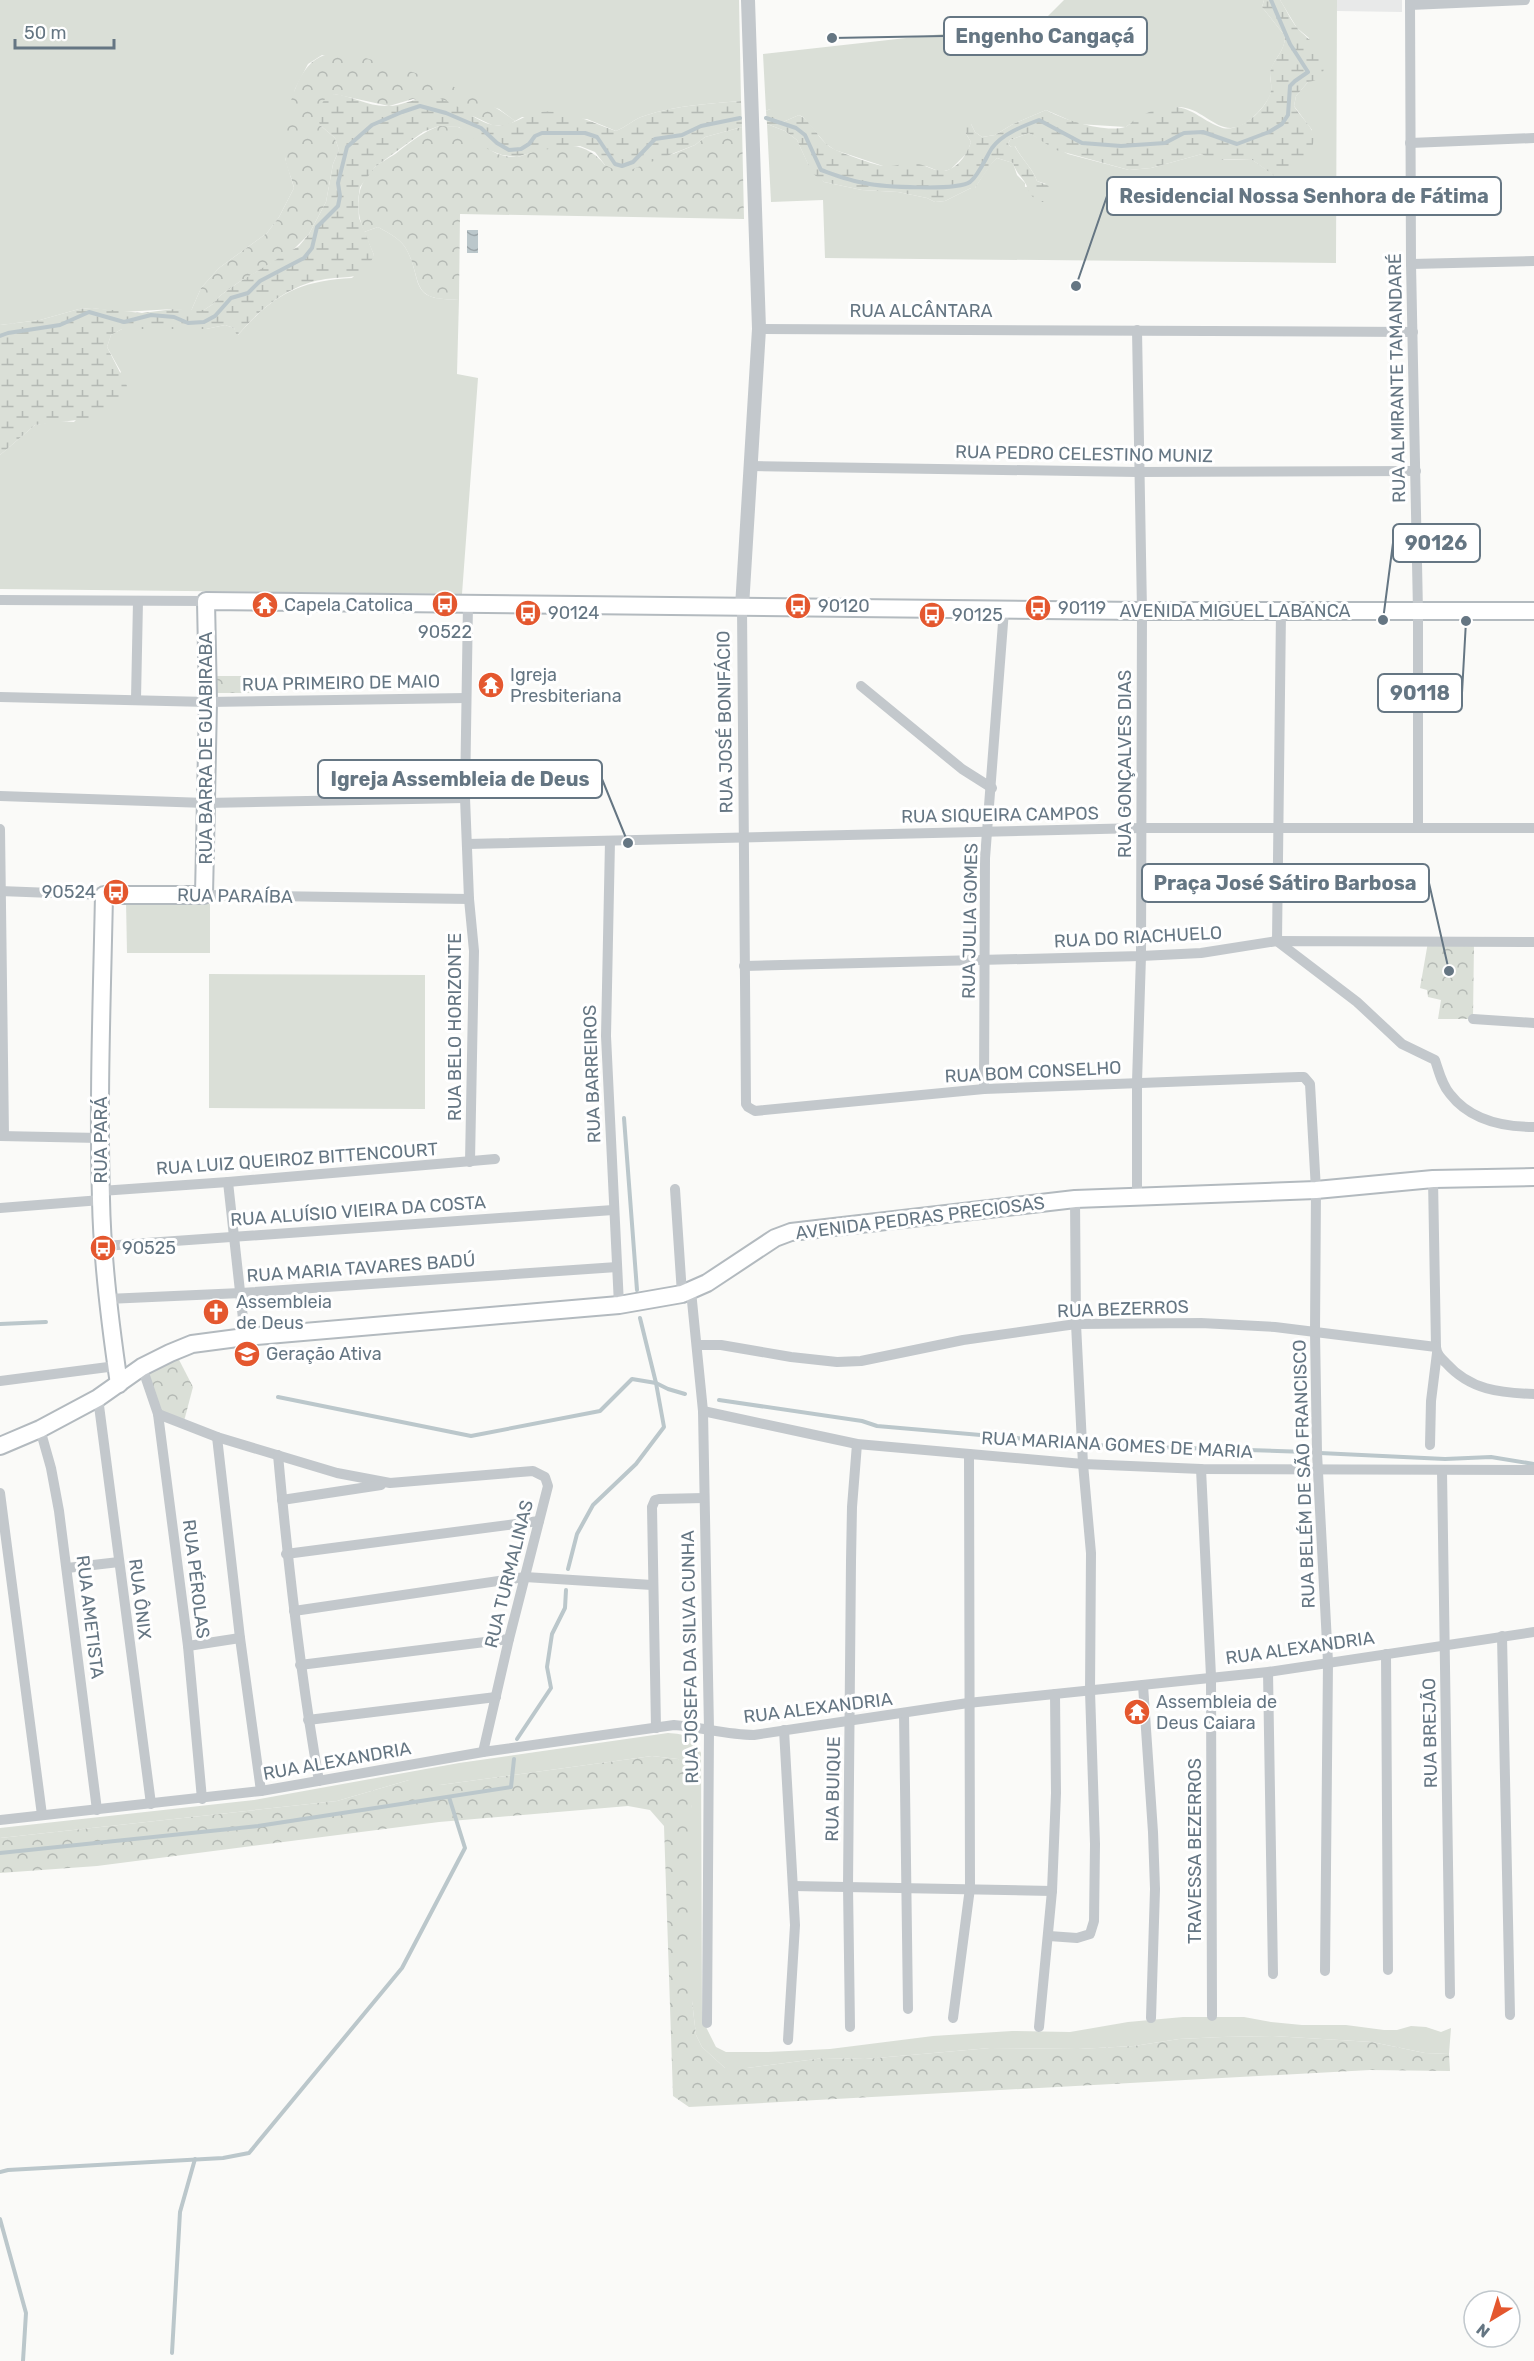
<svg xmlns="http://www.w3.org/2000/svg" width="1534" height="2361" font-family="Rubik,sans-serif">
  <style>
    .built { fill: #e8e9e9 }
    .grass { fill: #dadfd7 }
    .forest { fill: url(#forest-crowns) }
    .wetland { fill: url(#wetland-marsh) }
    .water { fill: url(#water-waves) }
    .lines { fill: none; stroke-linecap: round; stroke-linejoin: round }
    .stream { stroke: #bbc7cb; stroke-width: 4 }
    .secondary-casing { stroke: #b3babf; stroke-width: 20 }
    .minor { stroke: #c3c8cc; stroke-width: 10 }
    .tertiary { stroke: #c3c8cc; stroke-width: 14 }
    .secondary { stroke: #fff; stroke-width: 16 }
    .labels { text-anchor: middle; stroke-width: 6; stroke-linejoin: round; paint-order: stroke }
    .street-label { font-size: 18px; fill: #657683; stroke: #fff }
    .poi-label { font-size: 18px; fill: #657683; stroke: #fff; text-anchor: start }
    .leader { fill: none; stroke: #657683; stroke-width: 2 }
    .callout-dot { fill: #657683; stroke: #fff; stroke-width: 2 }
    .callout { fill: #fff; stroke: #657683; stroke-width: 2 }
    .callout-label { font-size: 20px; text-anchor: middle; font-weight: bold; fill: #657683 }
  </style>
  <defs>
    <pattern id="forest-crowns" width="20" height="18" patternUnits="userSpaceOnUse" patternTransform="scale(1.5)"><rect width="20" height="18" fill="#dadfd7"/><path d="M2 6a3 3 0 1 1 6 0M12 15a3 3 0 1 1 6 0" fill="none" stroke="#b4b9b4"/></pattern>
    <pattern id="wetland-marsh" width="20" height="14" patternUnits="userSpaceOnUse" patternTransform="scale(1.5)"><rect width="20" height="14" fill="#dadfd7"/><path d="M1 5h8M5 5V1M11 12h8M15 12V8" fill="none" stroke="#b4b9b4"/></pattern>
    <pattern id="water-waves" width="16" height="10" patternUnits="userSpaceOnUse" patternTransform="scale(1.5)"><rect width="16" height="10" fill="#bbc7cb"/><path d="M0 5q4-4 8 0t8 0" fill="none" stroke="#9ca6aa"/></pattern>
  </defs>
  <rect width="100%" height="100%" fill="#fafaf8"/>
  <path class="built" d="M1337,0h65v12l-65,-1z"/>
  <g class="grass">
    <path d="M0,0h739l2,101c-33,3 -65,4 -97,15 -10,3 -18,11 -28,15l-29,-12 -65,-2 -7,4 -16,-12 -177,-54 -14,9 -13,25 -10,69 9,30 -15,29 -12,16 -48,35 -18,20 -10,23 -17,-2 -52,3 -30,-4 -13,1 -39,11 -40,5z"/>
    <path d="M1064,0h200l-2,7 23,29c0,15 -9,20 -14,33 -3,7 2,16 0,23 -2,9 -12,20 -19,26 -31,28 -45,-12 -75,-11 -14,0 -40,11 -51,20l-48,-3 -32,-14 -33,14 -18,11 -13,2 -7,-5 -4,-8 -6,8 6,10 -4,11 -16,16 -10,3 -15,-6 -40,1 -51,-17 -9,-6 -23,-27 -4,-2 -16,7 -9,-4 -4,-9 -4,2 -3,-57 278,-31z"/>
    <path d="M1280,0h57l-1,263 -511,-5 -2,-58 -52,2 -4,-78 18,7 12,9 12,26 15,16 38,8 36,2 29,6 8,4 10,-1 26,-13h4c5,-8 15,-25 22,-30l16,5 4,12 8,8v4l21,-3 -9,-3c-3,-11 -16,-23 -22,-35l-4,1 -3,-3 2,-4 19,-7 39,21 61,16 22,-2 51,-14 22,6 27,-1 26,18 35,-47 -18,-24 2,-10 12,-14 1,-44 -12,-10z"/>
    <path d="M378,227c9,5 21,11 27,20 19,31 1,55 54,52l-2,75 21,4 -16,216 -462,-5v-134l35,-30 23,-4 16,1 47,-50 -14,-25 4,-12 11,-6h84l19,-4 9,3 4,7c35,-40 60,-54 114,-57l22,-23 -10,-23z"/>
    <path d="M126,901h84v52h-83z"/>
    <path d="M209,974l216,1v134l-216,-1z"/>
    <path d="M668,1733c18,1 25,3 33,20l1,266 14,28 10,5h42l62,-3 103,-13 79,-5 58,1 58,-10 55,-5h61l27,5 31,3h44l38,5h13l14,-4 15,1 15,5 10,-4 -2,26 -24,-1 -53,-11 -99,-6 -51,1 -43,2 -45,7 -56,3 -88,-1 -125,11 -41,-1 -77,10h-22l-23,-21 -6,-12 -4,-34v-193l-14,-49 -26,-3 -212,29 -31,-5 -72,21 -337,37v-10l254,-28 205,-37z"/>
  </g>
  <g class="forest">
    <path d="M352,54c56,17 117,31 163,67l-8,5 -15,-1 -17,-8 -62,-18 -24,7 -55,-12 -14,31 15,13 4,12 -6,14 -7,38 -17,32 -18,18 -52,30 -18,13 -8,9 -9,6 -13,1 10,-23 18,-20 48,-35 12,-16 15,-29c-2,-10 -8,-21 -9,-31 -4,-27 8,-88 35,-100 9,-4 23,-2 32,-3z"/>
    <path d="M439,126c6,0 13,0 19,1 22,7 27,30 57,30 7,0 15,-5 22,-7 28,-7 49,-8 68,15l68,-11 22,-9 10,-8 37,-10 2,92 -284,-5 -1,85c-52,3 -35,-20 -54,-52 -6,-9 -18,-15 -27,-20l-14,5c-9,-23 -9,-47 11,-65 7,-6 17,-10 24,-16 13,-10 24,-19 40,-25z"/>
    <path d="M216,676h33l2,17h-35z"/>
    <path d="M1428,942l46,1 -1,76h-35l3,-19 -13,-3 -1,-7 -7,-2z"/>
    <path d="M175,1352l18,35 -10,38 -25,-11 -16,-47z"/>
    <path d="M652,1756l26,3 10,15 4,34v193l4,34 6,12 23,21h22l77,-10 41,1 125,-11 88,1 56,-3 45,-7 43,-2 51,-1 99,6 53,11 24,1 1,17 -80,-1 -681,37 -16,-11 -9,-270 -14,-16 -22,-4 -189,16 -342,44 -97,7v-35l337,-37 72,-21 20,-4 11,9z"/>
  </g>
  <g class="wetland">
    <path d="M1264,0h16c6,9 11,21 18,29 11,11 32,24 25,43 -3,7 -8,9 -15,10l-12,14 -2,10c5,9 12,14 17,23 12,19 -18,44 -35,48l-25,-18 -40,1 -9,-6 -51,14 -22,2 -73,-20 -27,-17 -19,7 -2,4 3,3 3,-2c7,13 19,24 23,36l12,5 2,11 -7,5h-5c-12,-8 -9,-12 -15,-21 -5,-7 -8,-9 -11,-18l-16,-5c-6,5 -17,23 -22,30h-4l-26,13 -10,1 -8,-4 -29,-6 -36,-2 -38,-8 -12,-9 -15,-33 -12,-9 -18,-7 -1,-13 4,-2 3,1 2,8 8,4 16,-7c14,7 19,25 33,33 7,4 44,18 53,18 9,1 18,-3 27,-3 13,0 24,11 36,7 13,-5 19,-17 23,-28l-6,-10 1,-8h5l4,8 7,5 13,-2 18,-11 33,-14c18,10 59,23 79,17 4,-1 7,-6 11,-8 9,-6 19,-10 30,-12 25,-2 33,12 54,20 19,8 47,-18 51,-36 1,-6 -1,-12 -1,-18 1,-12 15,-20 15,-37l-23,-29z"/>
    <path d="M334,94c19,2 35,13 54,12 16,0 31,-11 49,-8 22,4 37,24 57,27 17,3 30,-11 47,-13 27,-3 50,11 75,19 10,-4 18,-12 28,-15 32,-11 64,-12 97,-15l1,26 -37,10 -10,8 -62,24 -16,2 -12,-6 -10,-13 -15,-6 -40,4 -23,7 -15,-2 -13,-5 -30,-23 -20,-1 -16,6 -48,35 -15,20 -2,14 1,17 15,37c-13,30 -27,19 -53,25 -9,1 -19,5 -27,9 -23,11 -40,27 -57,47l-3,-8 -9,-3 -19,4h-84l-11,6 -4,12 20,39 -8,18 -25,14 -59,7 -35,30v-130l40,-5 39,-11 13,-1 50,5 32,-4 30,1 9,-6 8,-9 18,-13 60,-36 10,-12 17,-32 7,-38 6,-14 -4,-12 -15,-13 -4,-13 9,-13z"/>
  </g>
  <rect class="water" x="467" y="230" width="11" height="23"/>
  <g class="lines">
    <g class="stream">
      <path d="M766,118l30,10 9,7 16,35c14,5 29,11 44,13 17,4 92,8 105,-1 9,-7 16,-25 22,-34 10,-14 31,-22 47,-28l43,23 39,3 44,-3 19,-10 19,-1 34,12 32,-12 13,-8 6,-9 2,-29 5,-5 13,-9 -18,-28 -19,-44"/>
      <path d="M0,336l8,-3 52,-8 29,-13 35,10 27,-7 23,2 14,6 16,-1 11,-6 16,-18 17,-5 12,-12 44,-23 8,-10 5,-21 21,-21 2,-10 -2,-13 9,-36 25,-22 30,-13 18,-6 26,7 35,15 16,15 12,7 12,-1 8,-5 6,-8 7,-3h43l12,4 18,27 7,2 11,-4 22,-23 27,-4 19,-9 39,-8"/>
      <path d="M624,1118l13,172"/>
      <path d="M0,1324l46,-2"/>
      <path d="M278,1397l193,39 129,-25 32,-32 24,4 12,6 17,5"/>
      <path d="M719,1400l143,21 15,5 195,17"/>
      <path d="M1091,1445l216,7"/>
      <path d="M1320,1453l125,6 46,-2 43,7"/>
      <path d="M568,1569l9,-35 16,-29 43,-41 28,-37 -8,-44 -16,-65"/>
      <path d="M517,1739l34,-51 -4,-21 5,-33 13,-26 1,-18"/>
      <path d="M0,1853l258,-27 253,-39 3,-28"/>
      <path d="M0,2172l8,-2 215,-12 26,-5 153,-185 63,-120 -16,-51"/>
      <path d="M0,2219l26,94 -3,48"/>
      <path d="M172,2353l8,-141 15,-53"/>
    </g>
    <defs>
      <g id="secondary">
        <path d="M119,1384c-9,-61 -17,-123 -18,-185 -3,-101 1,-203 3,-304h100l4,-193 -2,-101 936,10h392"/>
        <path d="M0,1446l40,-17 58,-31 44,-31 28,-14 22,-9 53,-7 374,-32 63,-11 25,-11 68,-45 16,-6 284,-33 241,-9 117,-11 101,-2"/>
      </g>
    </defs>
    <use href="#secondary" class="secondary-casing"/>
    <g class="minor">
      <path d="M1410,0l1,264 7,348v216"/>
      <path d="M1410,5l115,-5"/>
      <path d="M1410,143l124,-5"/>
      <path d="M1411,264l123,-3"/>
      <path d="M759,329l654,3"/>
      <path d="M1137,330l5,281 -1,345 -4,126v116"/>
      <path d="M752,466l385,6 279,-1"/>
      <path d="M0,600l206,1"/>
      <path d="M468,603l-3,195 4,101 5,52 -4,211"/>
      <path d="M742,607l4,497 2,3 7,4 229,-22 315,-12h5l6,7 6,106 -1,142 2,121 11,209 -3,309"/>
      <path d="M1281,611l-4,330 80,61 45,42 33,16c4,12 7,25 15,34 20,26 54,33 84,33"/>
      <path d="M861,686l101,83 30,19"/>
      <path d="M0,697l208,5 258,-4"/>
      <path d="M136,699l2,-98"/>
      <path d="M0,796l206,7 259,-5"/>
      <path d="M0,829l4,307"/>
      <path d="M610,841l-4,195 13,269"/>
      <path d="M467,844l674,-16h393"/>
      <path d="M0,891l104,4"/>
      <path d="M204,895l265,4"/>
      <path d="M744,966l397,-10 60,-3 76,-12 257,1"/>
      <path d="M1473,1019l61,4"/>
      <path d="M984,1089l1,-231 19,-248"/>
      <path d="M0,1136l100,2"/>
      <path d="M1433,1179l3,168"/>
      <path d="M228,1182l17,155"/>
      <path d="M675,1189l7,105"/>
      <path d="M101,1191l127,-9 267,-23"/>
      <path d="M0,1208l101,-8"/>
      <path d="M104,1246l509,-36"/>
      <path d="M691,1291l12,120 6,318 -2,294"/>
      <path d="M107,1299l134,-6 376,-26"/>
      <path d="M697,1345h24l70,12 46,5 24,-1 102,-21 113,-16 125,-1 74,4 161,20c1,8 5,11 10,16 24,27 54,30 88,31"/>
      <path d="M142,1367l16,47 30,232 14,153"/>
      <path d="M0,1381l116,-15"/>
      <path d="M98,1398l53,406"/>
      <path d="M703,1411l154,33 226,20 118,5 333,1"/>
      <path d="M158,1414l59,23 120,36 53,10 143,-12 12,6 3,9 -39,153 -26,113"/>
      <path d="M40,1429l11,39 8,43 38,299"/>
      <path d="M217,1437l23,201 21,153"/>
      <path d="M1430,1445l1,-44 6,-48"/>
      <path d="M278,1455c10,109 22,218 41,326"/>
      <path d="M1201,1469l10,207 1,340"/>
      <path d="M1442,1471l8,523"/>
      <path d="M0,1493l42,322"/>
      <path d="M282,1500l99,-15"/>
      <path d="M286,1554l253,-33"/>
      <path d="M67,1568l52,-6"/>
      <path d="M294,1611l231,-34 127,8"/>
      <path d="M1502,1636l8,379"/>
      <path d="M188,1646l52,-8"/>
      <path d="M1386,1654l2,316"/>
      <path d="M300,1665l209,-26"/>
      <path d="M1268,1672l5,302"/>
      <path d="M1143,1685l10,147 2,57 -4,129"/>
      <path d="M904,1713l4,296"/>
      <path d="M308,1720l188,-23"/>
      <path d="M656,1728l-4,-221 3,-7 4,-1 45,-1"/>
      <path d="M784,1730l11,195 -7,115"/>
      <path d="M0,1820l261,-29 222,-39 191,-27c27,2 53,10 80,10l214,-32 300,-31 266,-40"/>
      <path d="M793,1886l259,5"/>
      <path d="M1049,1936l28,2 13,-4 4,-13 1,-77 -5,-153 1,-138 -8,-89 -7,-140 -1,-125"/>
      <path d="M953,2018l17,-130 -1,-434"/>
      <path d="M850,2027l-2,-141 3,-325 1,-54 5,-63"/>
      <path d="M1039,2027l13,-136 4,-98 -1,-99"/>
    </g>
    <path class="tertiary" d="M742,607l17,-278 -11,-329"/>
    <use href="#secondary" class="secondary"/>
  </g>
  <defs>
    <symbol id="bus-disc" viewBox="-11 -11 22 22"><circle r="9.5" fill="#e4572e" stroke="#fff"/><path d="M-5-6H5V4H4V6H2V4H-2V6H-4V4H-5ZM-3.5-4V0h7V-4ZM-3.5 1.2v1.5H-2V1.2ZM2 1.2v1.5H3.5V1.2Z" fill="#fff"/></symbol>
    <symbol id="temple-disc" viewBox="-11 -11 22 22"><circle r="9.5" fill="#e4572e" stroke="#fff"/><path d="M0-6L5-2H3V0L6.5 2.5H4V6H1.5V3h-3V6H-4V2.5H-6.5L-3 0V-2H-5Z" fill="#fff"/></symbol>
    <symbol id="church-disc" viewBox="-11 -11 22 22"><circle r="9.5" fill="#e4572e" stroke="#fff"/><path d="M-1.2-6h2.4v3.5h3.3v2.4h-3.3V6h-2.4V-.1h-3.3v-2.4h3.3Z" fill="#fff"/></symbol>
    <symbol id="school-disc" viewBox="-11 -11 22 22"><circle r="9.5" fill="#e4572e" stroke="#fff"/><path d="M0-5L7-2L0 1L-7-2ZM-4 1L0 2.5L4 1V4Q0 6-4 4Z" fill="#fff"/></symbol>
  </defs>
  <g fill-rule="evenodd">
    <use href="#bus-disc" x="430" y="589" width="30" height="30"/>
    <use href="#temple-disc" x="250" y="590" width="30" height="30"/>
    <use href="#bus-disc" x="783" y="591" width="30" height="30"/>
    <use href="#bus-disc" x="1023" y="593" width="30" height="30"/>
    <use href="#bus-disc" x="513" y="598" width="30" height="30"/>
    <use href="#bus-disc" x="917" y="600" width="30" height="30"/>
    <use href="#temple-disc" x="476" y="670" width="30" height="30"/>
    <use href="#bus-disc" x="101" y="877" width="30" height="30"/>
    <use href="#bus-disc" x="88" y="1233" width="30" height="30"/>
    <use href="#church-disc" x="201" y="1297" width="30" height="30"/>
    <use href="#school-disc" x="232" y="1339" width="30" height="30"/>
    <use href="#temple-disc" x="1122" y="1697" width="30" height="30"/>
  </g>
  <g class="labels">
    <g class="street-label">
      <text x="921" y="317">RUA ALCÂNTARA</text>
      <text transform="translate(1397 378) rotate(-91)" y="6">RUA ALMIRANTE TAMANDARÉ</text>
      <text transform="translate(1084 454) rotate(1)" y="6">RUA PEDRO CELESTINO MUNIZ</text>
      <text x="1235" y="617">AVENIDA MIGUEL LABANCA</text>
      <text transform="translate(341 683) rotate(-1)" y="6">RUA PRIMEIRO DE MAIO</text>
      <text transform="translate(725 722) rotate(-91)" y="6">RUA JOSÉ BONIFÁCIO</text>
      <text transform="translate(206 748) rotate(-90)" y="6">RUA BARRA DE GUABIRABA</text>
      <text transform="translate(1125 764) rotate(-90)" y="6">RUA GONÇALVES DIAS</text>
      <text transform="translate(1000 815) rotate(-1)" y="6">RUA SIQUEIRA CAMPOS</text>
      <text transform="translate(235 896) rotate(1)" y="6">RUA PARAÍBA</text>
      <text transform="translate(970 921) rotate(-89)" y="6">RUA JULIA GOMES</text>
      <text transform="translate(1138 937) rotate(-3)" y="6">RUA DO RIACHUELO</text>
      <text transform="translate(455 1027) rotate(-90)" y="6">RUA BELO HORIZONTE</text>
      <text transform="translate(1033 1072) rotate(-3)" y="6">RUA BOM CONSELHO</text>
      <text transform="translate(592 1074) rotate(-92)" y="6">RUA BARREIROS</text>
      <text transform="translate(101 1140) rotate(-90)" y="6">RUA PARÁ</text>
      <text transform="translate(297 1159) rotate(-4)" y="6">RUA LUIZ QUEIROZ BITTENCOURT</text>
      <text transform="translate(358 1211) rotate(-4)" y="6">RUA ALUÍSIO VIEIRA DA COSTA</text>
      <text transform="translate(920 1218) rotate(-7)" y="6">AVENIDA PEDRAS PRECIOSAS</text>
      <text transform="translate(361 1268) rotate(-4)" y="6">RUA MARIA TAVARES BADÚ</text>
      <text transform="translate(1123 1309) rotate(-2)" y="6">RUA BEZERROS</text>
      <text transform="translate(1117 1445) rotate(3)" y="6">RUA MARIANA GOMES DE MARIA</text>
      <text transform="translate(1304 1474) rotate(-92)" y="6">RUA BELÉM DE SÃO FRANCISCO</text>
      <text transform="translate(509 1574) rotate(-76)" y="6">RUA TURMALINAS</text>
      <text transform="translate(196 1579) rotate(83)" y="6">RUA PÉROLAS</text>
      <text transform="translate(140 1599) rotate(83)" y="6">RUA ÔNIX</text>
      <text transform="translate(90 1617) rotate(83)" y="6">RUA AMETISTA</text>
      <text transform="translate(1300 1648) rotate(-8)" y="6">RUA ALEXANDRIA</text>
      <text transform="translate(690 1657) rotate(-91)" y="6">RUA JOSEFA DA SILVA CUNHA</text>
      <text transform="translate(818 1708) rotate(-7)" y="6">RUA ALEXANDRIA</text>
      <text transform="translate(1430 1733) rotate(-91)" y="6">RUA BREJÃO</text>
      <text transform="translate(337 1761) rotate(-10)" y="6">RUA ALEXANDRIA</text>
      <text transform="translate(833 1789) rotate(-89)" y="6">RUA BUIQUE</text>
      <text transform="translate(1195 1851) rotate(-90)" y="6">TRAVESSA BEZERROS</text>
    </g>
    <g class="poi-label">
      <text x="284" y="611">Capela Catolica</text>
      <text x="818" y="612">90120</text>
      <text x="1058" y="614">90119</text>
      <text x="548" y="619">90124</text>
      <text x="952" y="621">90125</text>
      <text x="445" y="638" text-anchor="middle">90522</text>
      <text x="510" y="681">Igreja<tspan x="510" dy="21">Presbiteriana</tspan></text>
      <text x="96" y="898" text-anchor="end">90524</text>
      <text x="122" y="1254">90525</text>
      <text x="236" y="1308">Assembleia<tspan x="236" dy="21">de Deus</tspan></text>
      <text x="266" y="1360">Geração Ativa</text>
      <text x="1156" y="1708">Assembleia de<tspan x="1156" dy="21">Deus Caiara</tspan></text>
    </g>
  </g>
  <path class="leader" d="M832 38L944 36M1076 286L1107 196M1383 620L1393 543M1466 621L1462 693M628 843L602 779M1449 971L1429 883"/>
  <g class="callout-dot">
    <circle cx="832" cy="38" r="6"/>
    <circle cx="1076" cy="286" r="6"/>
    <circle cx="1383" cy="620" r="6"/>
    <circle cx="1466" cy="621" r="6"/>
    <circle cx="628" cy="843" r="6"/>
    <circle cx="1449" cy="971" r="6"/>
  </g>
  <g class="callout">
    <rect x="944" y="17" width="203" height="38" rx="6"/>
    <rect x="1107" y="177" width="394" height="38" rx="6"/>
    <rect x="1393" y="524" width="87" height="38" rx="6"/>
    <rect x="1378" y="674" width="84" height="38" rx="6"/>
    <rect x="318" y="760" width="284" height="38" rx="6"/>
    <rect x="1142" y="864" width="287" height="38" rx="6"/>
  </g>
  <g class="callout-label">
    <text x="1045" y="43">Engenho Cangaçá</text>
    <text x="1304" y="203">Residencial Nossa Senhora de Fátima</text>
    <text x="1436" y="550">90126</text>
    <text x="1420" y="700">90118</text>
    <text x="460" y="786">Igreja Assembleia de Deus</text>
    <text x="1285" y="890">Praça José Sátiro Barbosa</text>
  </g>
  <g transform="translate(1492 2319) rotate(218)"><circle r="28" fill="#ffffff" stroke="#c1c8cd" stroke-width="1.5"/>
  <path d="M0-4.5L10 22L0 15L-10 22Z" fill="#e4572e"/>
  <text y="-9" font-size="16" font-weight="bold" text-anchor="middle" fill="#657683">N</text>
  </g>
  <path d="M15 39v9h99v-9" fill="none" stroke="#657683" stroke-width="3"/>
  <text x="24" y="39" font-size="18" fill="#657683" stroke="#ffffff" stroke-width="4.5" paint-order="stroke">50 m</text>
</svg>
